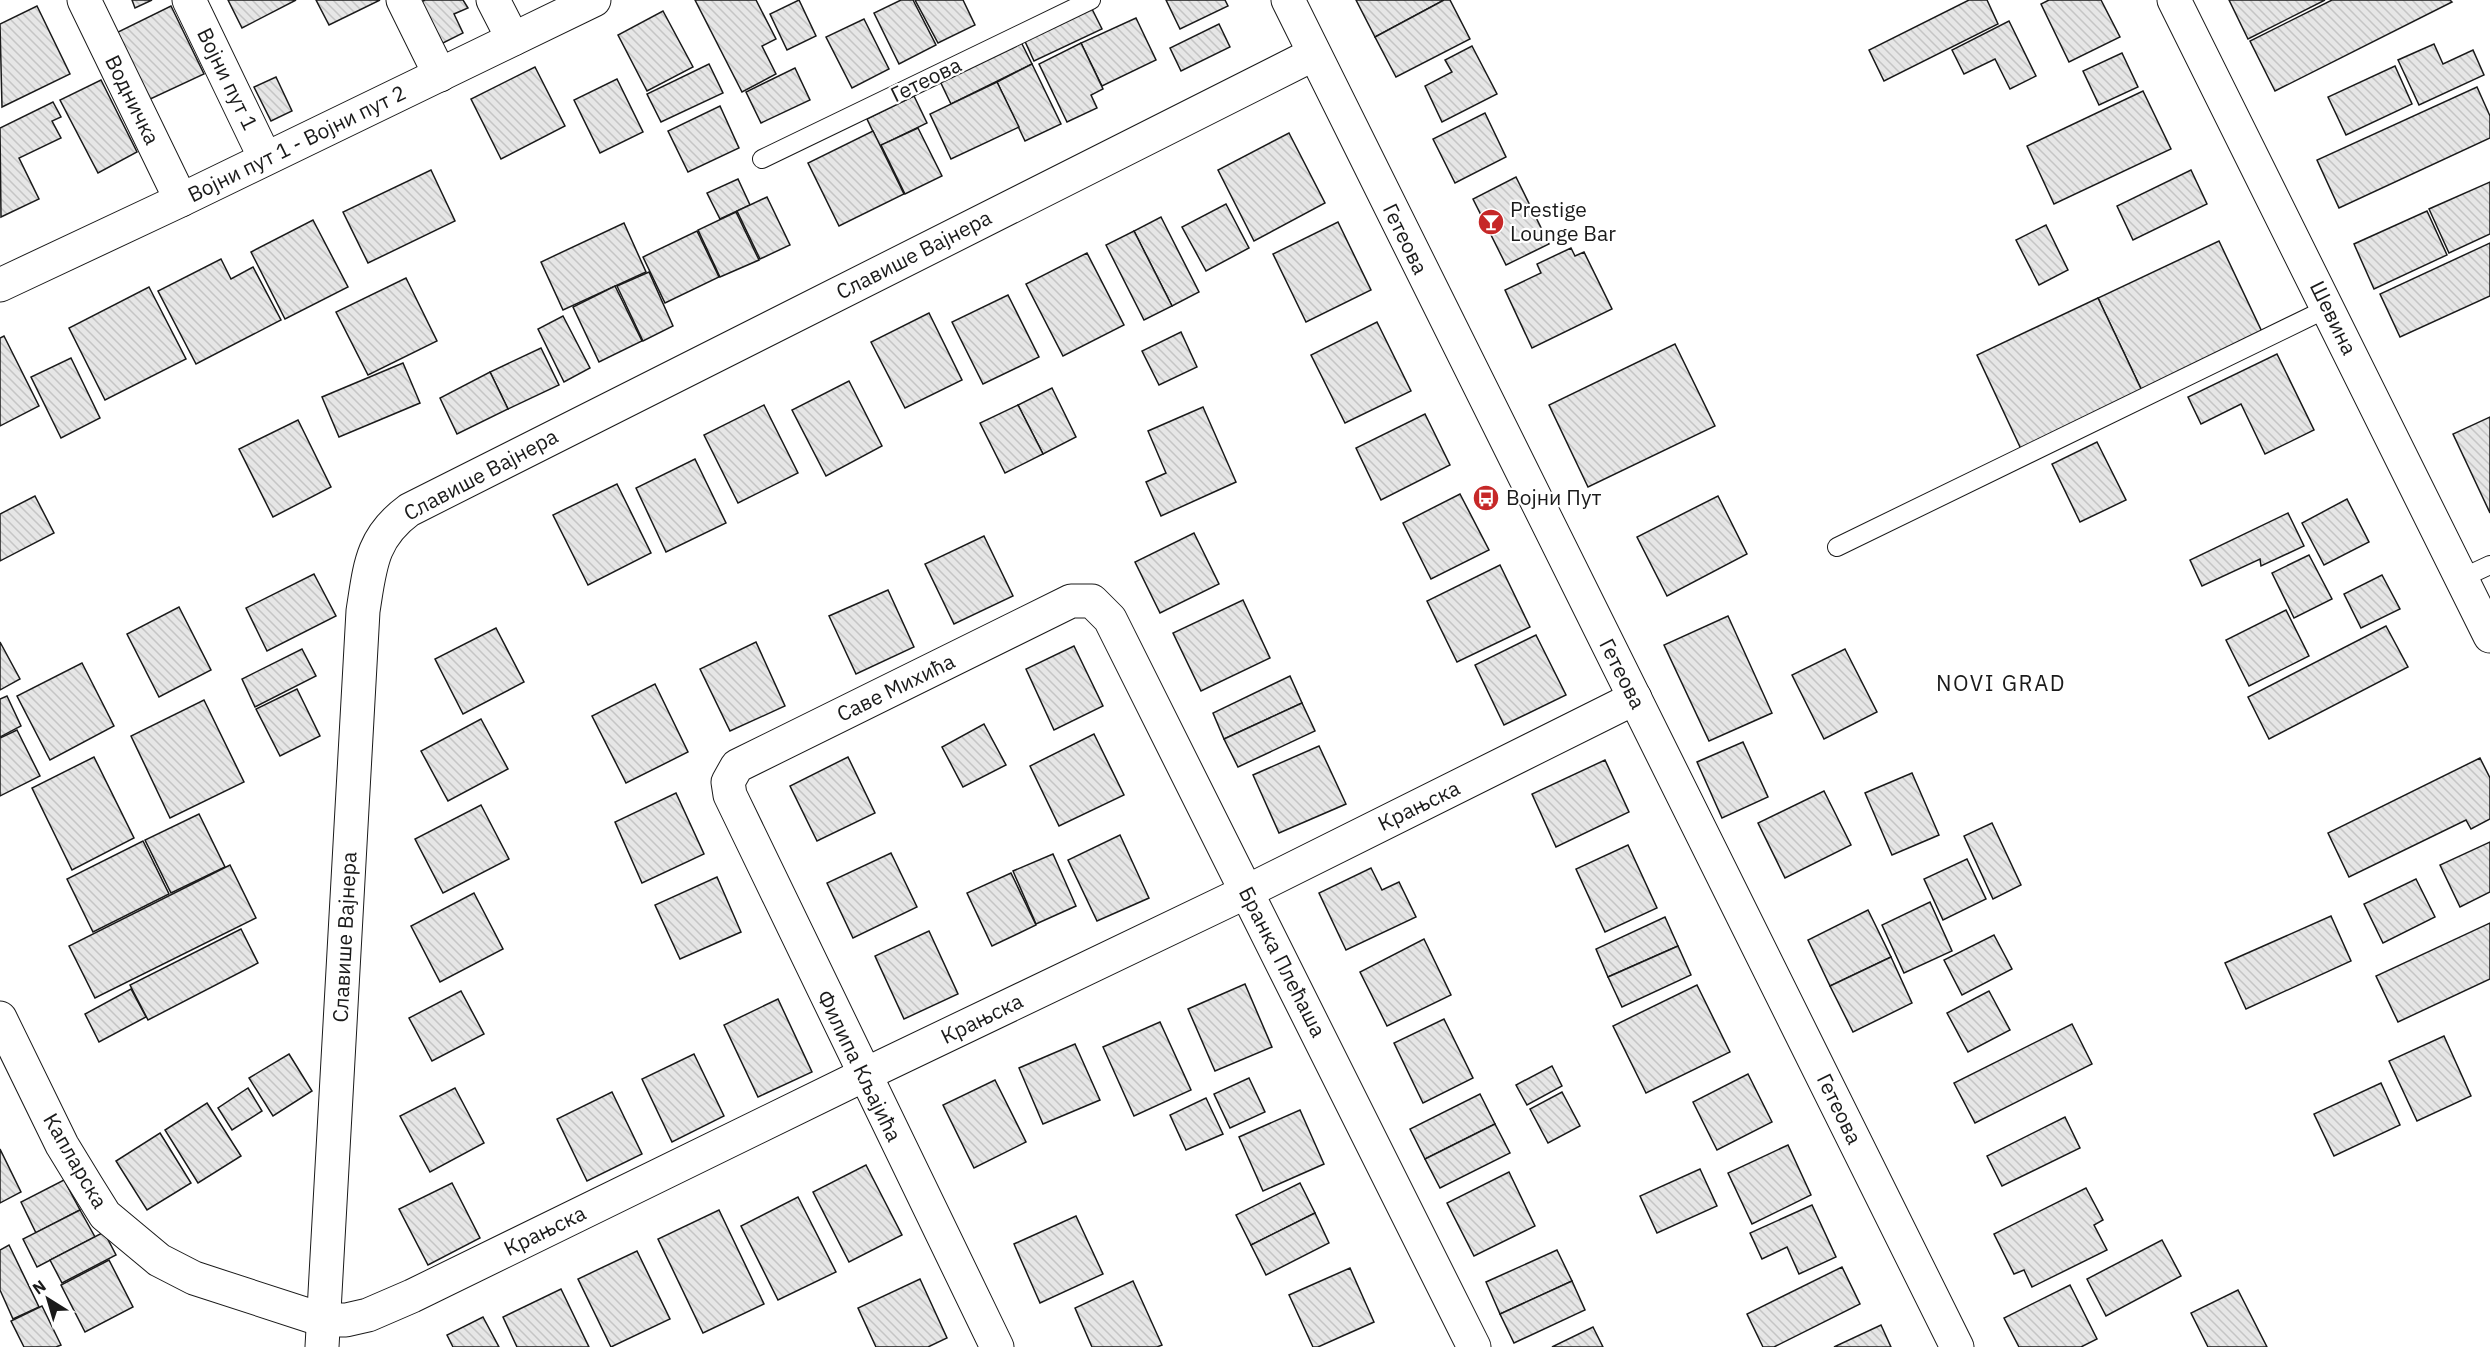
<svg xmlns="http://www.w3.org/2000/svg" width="2490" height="1347" font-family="'IBM Plex Sans',sans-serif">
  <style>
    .building { fill: url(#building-back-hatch); stroke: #1a1a1a; stroke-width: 1.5 }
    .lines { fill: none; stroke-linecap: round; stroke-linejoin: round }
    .service-casing { stroke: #1a1a1a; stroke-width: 20 }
    .minor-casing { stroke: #1a1a1a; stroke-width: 35 }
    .secondary-casing { stroke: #1a1a1a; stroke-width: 35 }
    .service { stroke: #fff; stroke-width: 18 }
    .minor { stroke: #fff; stroke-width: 33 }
    .secondary { stroke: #fff; stroke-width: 33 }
    .labels { text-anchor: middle; stroke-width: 4.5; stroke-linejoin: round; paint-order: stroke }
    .street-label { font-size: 21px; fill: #1a1a1a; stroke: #fff }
    .poi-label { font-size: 21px; fill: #1a1a1a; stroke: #fff; text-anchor: start }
    .neighbourhood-label { font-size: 22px; letter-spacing: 1.5px; fill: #1a1a1a; stroke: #fff }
  </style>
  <defs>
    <pattern id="building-back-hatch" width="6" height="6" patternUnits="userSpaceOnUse" patternTransform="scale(1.5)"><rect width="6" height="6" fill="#e6e6e6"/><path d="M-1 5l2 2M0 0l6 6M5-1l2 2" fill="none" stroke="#c5c5c5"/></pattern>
  </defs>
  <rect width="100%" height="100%" fill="#fff"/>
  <g class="building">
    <path d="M132,0h20l-17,8z"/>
    <path d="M228,0h68l-54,28z"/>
    <path d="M316,0h64l-51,25z"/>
    <path d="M425,0h38l5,8 -14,6 9,19 -26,13 -20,-42z"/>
    <path d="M695,0h61l20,39 -14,7 14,28 -34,18z"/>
    <path d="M799,0l17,36 -29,14 -17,-36z"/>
    <path d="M901,0h12l23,45 -37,19 -25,-51z"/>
    <path d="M915,0h48l12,25 -37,18z"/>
    <path d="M1166,0h59l3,6 -48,23z"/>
    <path d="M1356,0h88l-69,37z"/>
    <path d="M1444,0h6l20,39 -74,38 -21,-40z"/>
    <path d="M1969,0h18l11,24 -114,57 -15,-31z"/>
    <path d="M2049,0h52l19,37 -51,25 -28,-58z"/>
    <path d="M2229,0h96l-77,39z"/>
    <path d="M2332,0h118l2,2 -177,89 -25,-50z"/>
    <path d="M1090,5l12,24 -68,32 -11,-24z"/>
    <path d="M37,6l33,68 -68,33 -2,-83z"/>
    <path d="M171,6l33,68 -58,27 -32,-67z"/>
    <path d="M663,11l30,56 -46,24 -29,-56z"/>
    <path d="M1136,18l20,42 -54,26 -21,-43z"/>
    <path d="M864,19l25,50 -37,19 -26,-51z"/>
    <path d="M2009,21l27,55 -26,13 -15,-30 -31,15 -12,-24z"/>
    <path d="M1219,24l11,23 -49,24 -11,-23z"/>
    <path d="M1020,40l12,24 -81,40 -12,-25z"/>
    <path d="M1081,43l22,46 -12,6 6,13 -30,14 -28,-58z"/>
    <path d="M2434,44l9,20 30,-14 11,25 -65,30 -21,-45z"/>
    <path d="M1472,46l25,48 -55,28 -17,-36 27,-14 -7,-12z"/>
    <path d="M2122,53l16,34 -39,18 -16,-34z"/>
    <path d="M709,64l14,29 -62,29 -14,-28z"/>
    <path d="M1032,64l29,60 -36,17 -28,-59z"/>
    <path d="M2395,66l17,38 -66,31 -18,-38z"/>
    <path d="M535,67l30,59 -64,33 -30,-60z"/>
    <path d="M795,68l15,32 -49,23 -15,-31z"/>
    <path d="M276,77l16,34 -21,10 -17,-34z"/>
    <path d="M617,79l26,53 -43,21 -26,-53z"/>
    <path d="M101,80l36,72 -39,21 -38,-73z"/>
    <path d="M997,82l22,45 -68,32 -21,-45z"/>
    <path d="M2477,87l13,29v22l-151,70 -22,-48z"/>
    <path d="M2143,91l28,58 -117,55 -27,-58z"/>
    <path d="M914,96l13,27 -47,23 -13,-27z"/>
    <path d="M53,102l8,15 -9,4 9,17 -42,20 20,41 -38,18 -1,-89z"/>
    <path d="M720,106l19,42 -51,24 -20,-41z"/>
    <path d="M1485,113l21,44 -51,26 -22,-44z"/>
    <path d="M918,128l24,48 -37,18 -24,-49z"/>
    <path d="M873,131l31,63 -65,32 -31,-63z"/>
    <path d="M1289,133l36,70 -71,38 -36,-71z"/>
    <path d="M431,170l24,51 -87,42 -25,-51z"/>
    <path d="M2191,170l16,34 -74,36 -16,-34z"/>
    <path d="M1516,177l33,67 -43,21 -33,-66z"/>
    <path d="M738,179l12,26 -30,14 -13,-26z"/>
    <path d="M2490,182v52l-41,19 -20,-44z"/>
    <path d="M767,197l23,48 -30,14 -23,-48z"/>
    <path d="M1226,204l23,44 -43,23 -24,-44z"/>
    <path d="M2427,211l20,44 -73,34 -20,-45z"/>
    <path d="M736,212l23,48 -39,17 -22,-47z"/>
    <path d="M1161,217l38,75 -27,14 -38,-75z"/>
    <path d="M313,220l35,67 -63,32 -34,-67z"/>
    <path d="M1338,222l33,68 -65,32 -33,-68z"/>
    <path d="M624,223l22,49 -83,38 -22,-48z"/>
    <path d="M2046,225l22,45 -29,15 -23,-45z"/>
    <path d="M697,231l22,46 -54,26 -22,-46z"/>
    <path d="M1134,231l38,75 -28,14 -38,-75z"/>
    <path d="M2219,241l44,93 -121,57 -44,-93z"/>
    <path d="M2490,243v53l-90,41 -20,-43z"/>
    <path d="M1571,248l4,8 9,-4 28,57 -80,39 -27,-58 36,-17 -4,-9z"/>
    <path d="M1087,253l37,72 -61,31 -37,-72z"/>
    <path d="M221,259l10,20 22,-12 28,53 -85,44 -38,-73z"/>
    <path d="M649,272l24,54 -30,15 -26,-55z"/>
    <path d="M406,278l31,63 -69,34 -32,-63z"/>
    <path d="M615,286l27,55 -43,21 -26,-55z"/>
    <path d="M149,287l37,72 -81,41 -36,-72z"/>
    <path d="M1008,295l31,62 -56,27 -31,-62z"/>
    <path d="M2098,298l44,93 -121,58 -44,-94z"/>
    <path d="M929,313l33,67 -57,28 -34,-66z"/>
    <path d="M563,316l27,52 -26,14 -26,-53z"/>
    <path d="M1377,322l34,69 -66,32 -34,-68z"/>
    <path d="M1181,332l16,35 -38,18 -17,-34z"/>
    <path d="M4,336l35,70 -39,20v-88z"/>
    <path d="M1675,344l40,82 -127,61 -39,-82z"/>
    <path d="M541,348l18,37 -51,24 -18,-37z"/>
    <path d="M2277,354l37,76 -49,24 -24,-50 -40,20 -13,-27z"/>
    <path d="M71,358l29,60 -39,20 -30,-61z"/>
    <path d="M403,363l17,40 -81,34 -17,-40z"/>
    <path d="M490,372l18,37 -51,25 -17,-36z"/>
    <path d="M849,381l33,65 -56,30 -34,-66z"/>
    <path d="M1052,388l24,49 -33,17 -25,-49z"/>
    <path d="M764,405l34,68 -60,30 -34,-68z"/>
    <path d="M1018,405l25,49 -38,19 -25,-50z"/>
    <path d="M1203,407l33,75 -75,34 -15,-34 20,-9 -18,-42z"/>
    <path d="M1425,414l25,51 -69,35 -25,-52z"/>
    <path d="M2490,417v96l-37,-79z"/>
    <path d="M298,420l33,67 -58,30 -34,-68z"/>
    <path d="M2097,442l29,58 -46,22 -28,-58z"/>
    <path d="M695,459l31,64 -60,29 -30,-64z"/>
    <path d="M617,484l34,69 -63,32 -35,-70z"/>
    <path d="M1460,494l29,56 -58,29 -28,-56z"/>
    <path d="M35,496l19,37 -54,28v-47z"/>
    <path d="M1718,496l29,58 -80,42 -30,-59z"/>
    <path d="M2347,499l22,43 -45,23 -22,-42z"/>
    <path d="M2288,513l16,33 -43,20 -1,-7 -58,27 -12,-26z"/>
    <path d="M1194,533l25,51 -59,29 -25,-51z"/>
    <path d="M984,536l29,60 -59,28 -29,-60z"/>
    <path d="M2309,555l23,44 -38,19 -22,-45z"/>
    <path d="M1500,565l30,62 -73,35 -30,-61z"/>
    <path d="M314,574l22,42 -69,35 -21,-43z"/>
    <path d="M2382,575l18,34 -39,19 -17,-34z"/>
    <path d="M888,590l26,57 -58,27 -27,-58z"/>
    <path d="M1243,600l27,58 -69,33 -28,-58z"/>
    <path d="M179,607l32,63 -52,27 -32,-63z"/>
    <path d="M2286,610l23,46 -60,30 -23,-46z"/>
    <path d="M1728,616l44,97 -63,28 -45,-96z"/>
    <path d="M2386,626l22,41 -139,72 -21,-42z"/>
    <path d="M496,628l28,54 -61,32 -28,-55z"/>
    <path d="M1536,635l30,60 -62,30 -29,-60z"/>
    <path d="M0,642l20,37 -20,11z"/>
    <path d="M756,642l29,64 -55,25 -30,-62z"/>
    <path d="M1074,646l29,60 -49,24 -28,-61z"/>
    <path d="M302,649l14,27 -61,31 -13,-28z"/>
    <path d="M1845,649l32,63 -53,27 -32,-64z"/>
    <path d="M82,663l32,63 -64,34 -33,-64z"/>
    <path d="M1290,676l12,27 -78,36 -11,-26z"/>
    <path d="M655,684l33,68 -62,31 -34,-67z"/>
    <path d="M297,689l23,47 -40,20 -24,-47z"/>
    <path d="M7,696l14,30 -21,11v-38z"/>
    <path d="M204,700l40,82 -74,36 -39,-82z"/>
    <path d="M1302,703l13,28 -77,36 -14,-28z"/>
    <path d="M481,719l27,50 -60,32 -27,-50z"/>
    <path d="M984,724l22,41 -43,22 -21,-40z"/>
    <path d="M17,730l23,46 -40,20v-58z"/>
    <path d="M1094,734l30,61 -65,31 -29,-60z"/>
    <path d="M1743,742l25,55 -46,21 -25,-56z"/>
    <path d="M1319,746l27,58 -67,29 -26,-58z"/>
    <path d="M94,757l40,81 -62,32 -40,-82z"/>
    <path d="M848,757l27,56 -58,28 -27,-55z"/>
    <path d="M2480,758l10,20v41l-19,10 -5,-9 -117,57 -21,-44z"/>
    <path d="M1605,760l24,52 -73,35 -24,-53z"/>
    <path d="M1912,773l27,62 -47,20 -27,-62z"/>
    <path d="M1824,791l27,54 -66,33 -27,-55z"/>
    <path d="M676,793l28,61 -62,29 -27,-61z"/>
    <path d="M481,805l28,54 -66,34 -28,-54z"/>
    <path d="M199,814l26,53 -54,26 -26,-53z"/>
    <path d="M1992,823l29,62 -28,14 -29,-63z"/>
    <path d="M1120,835l29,63 -52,23 -29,-61z"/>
    <path d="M143,841l26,53 -76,38 -26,-53z"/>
    <path d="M2490,842v50l-30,15 -20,-42z"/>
    <path d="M1628,845l29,63 -52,24 -29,-63z"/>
    <path d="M891,853l26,54 -64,31 -26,-55z"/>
    <path d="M1053,854l23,52 -40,18 -23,-53z"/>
    <path d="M1967,859l19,40 -43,21 -19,-41z"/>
    <path d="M230,865l26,53 -161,80 -26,-52z"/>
    <path d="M1371,868l11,22 17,-8 17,35 -70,33 -27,-57z"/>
    <path d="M1011,873l25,52 -44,21 -25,-53z"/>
    <path d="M717,877l24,55 -61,27 -25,-54z"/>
    <path d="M2416,879l19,38 -52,26 -19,-39z"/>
    <path d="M474,893l29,56 -63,33 -29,-56z"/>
    <path d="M1930,902l22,49 -48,22 -22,-48z"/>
    <path d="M1868,910l23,47 -61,29 -22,-46z"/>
    <path d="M2331,916l20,45 -105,48 -21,-46z"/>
    <path d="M1665,917l13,29 -70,31 -12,-28z"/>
    <path d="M2490,923v56l-92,43 -22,-46z"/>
    <path d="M241,929l17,34 -110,57 -18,-35z"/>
    <path d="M929,931l29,63 -54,25 -29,-63z"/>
    <path d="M1994,935l18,34 -50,26 -18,-35z"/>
    <path d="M1424,939l27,56 -64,31 -27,-54z"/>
    <path d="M1678,946l13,29 -69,32 -14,-30z"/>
    <path d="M1891,957l21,46 -59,29 -23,-46z"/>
    <path d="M1245,984l27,63 -57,24 -27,-62z"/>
    <path d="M1697,985l33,67 -84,41 -33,-67z"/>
    <path d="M131,989l15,28 -47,25 -14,-28z"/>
    <path d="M461,991l23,43 -52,27 -23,-43z"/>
    <path d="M1989,991l21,39 -42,22 -21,-39z"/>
    <path d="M778,999l34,73 -54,25 -34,-72z"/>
    <path d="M1444,1019l29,59 -50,25 -29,-60z"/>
    <path d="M1160,1022l31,68 -57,26 -31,-69z"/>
    <path d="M2072,1024l20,40 -117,59 -21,-40z"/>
    <path d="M2444,1036l27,60 -54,25 -28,-60z"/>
    <path d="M1075,1044l25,56 -57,24 -24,-56z"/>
    <path d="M289,1054l23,37 -39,25 -24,-38z"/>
    <path d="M694,1054l30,62 -52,26 -30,-63z"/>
    <path d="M1552,1066l10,20 -35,19 -11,-20z"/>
    <path d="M1748,1074l24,48 -55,28 -24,-48z"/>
    <path d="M1249,1078l16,34 -35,16 -16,-34z"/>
    <path d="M995,1080l31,62 -52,26 -31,-63z"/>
    <path d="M2381,1083l19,42 -66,31 -20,-42z"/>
    <path d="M248,1088l14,23 -30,19 -14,-22z"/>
    <path d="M455,1088l29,55 -54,29 -30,-56z"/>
    <path d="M612,1092l30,62 -55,27 -30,-62z"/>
    <path d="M1562,1092l18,34 -32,17 -18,-34z"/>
    <path d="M1480,1094l15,30 -70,35 -15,-30z"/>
    <path d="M1206,1098l17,36 -37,16 -16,-35z"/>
    <path d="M207,1103l34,53 -43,27 -33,-53z"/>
    <path d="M1300,1110l24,54 -61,27 -24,-54z"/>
    <path d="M2065,1117l15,31 -78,38 -15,-30z"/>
    <path d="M1495,1124l15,29 -70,35 -15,-29z"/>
    <path d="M160,1133l31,50 -44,27 -31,-49z"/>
    <path d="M1788,1145l23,50 -59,29 -24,-51z"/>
    <path d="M0,1149l21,43 -21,11z"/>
    <path d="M866,1165l36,70 -53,27 -36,-70z"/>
    <path d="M1700,1169l17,37 -60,27 -17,-37z"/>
    <path d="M1509,1172l26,54 -61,30 -27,-53z"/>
    <path d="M64,1180l16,30 -44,23 -15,-31z"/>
    <path d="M452,1183l28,55 -52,27 -29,-56z"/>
    <path d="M1300,1183l15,30 -64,32 -15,-30z"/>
    <path d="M2086,1188l17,32 -9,5 13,25 -75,37 -8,-17 -10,4 -20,-40z"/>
    <path d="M798,1197l38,75 -58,28 -37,-74z"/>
    <path d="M1812,1205l24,52 -37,17 -12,-27 -25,12 -12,-26z"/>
    <path d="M80,1210l15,27 -58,30 -14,-28z"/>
    <path d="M719,1210l45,94 -61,29 -45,-94z"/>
    <path d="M1315,1213l14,30 -63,32 -15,-30z"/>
    <path d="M1076,1216l27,58 -63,29 -26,-59z"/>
    <path d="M104,1232l12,23 -54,28 -12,-23z"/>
    <path d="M2162,1240l19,36 -75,40 -19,-37z"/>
    <path d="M9,1245l30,62 -26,12 -13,-29v-40z"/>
    <path d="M1557,1250l15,31 -72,33 -14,-32z"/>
    <path d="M637,1251l33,68 -59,28 -33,-68z"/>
    <path d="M109,1260l24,47 -48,25 -24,-47z"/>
    <path d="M1842,1267l18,37 -86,43h-11l-16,-33z"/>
    <path d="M1350,1268l24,54 -56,25h-5l-24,-52z"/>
    <path d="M920,1279l27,59 -19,9h-52l-18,-39z"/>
    <path d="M1133,1281l29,64 -5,2h-65l-17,-39z"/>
    <path d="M1572,1281l13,29 -71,33 -14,-29z"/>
    <path d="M2070,1285l27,54 -16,8h-62l-15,-29z"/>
    <path d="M561,1289l28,58h-72l-14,-30z"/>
    <path d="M2238,1290l29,57h-59l-17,-34z"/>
    <path d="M42,1306l19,39 -5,2h-32l-13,-26z"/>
    <path d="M483,1317l16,30h-46l-6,-12z"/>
    <path d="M1881,1325l10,22h-57z"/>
    <path d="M1593,1327l10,20h-51z"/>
  </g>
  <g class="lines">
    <defs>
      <g id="service">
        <path d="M762,159l329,-159"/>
        <path d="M1837,547l491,-239"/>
        <path d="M2462,578l28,-13"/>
      </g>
      <g id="minor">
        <path d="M84,0l97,200"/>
        <path d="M189,0l76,158"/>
        <path d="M403,0l37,75"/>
        <path d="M493,0l20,39"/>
        <path d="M2174,0l316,636"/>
        <path d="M0,285l181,-85 413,-200"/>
        <path d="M0,1018l62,127 25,41 18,29 54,45 35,18 129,42h23l22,-5 44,-19 452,-221 382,-183 389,-194"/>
        <path d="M322,1347l41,-736c7,-44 8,-73 46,-101l905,-456"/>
        <path d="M997,1347l-267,-552 -2,-13 9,-16 334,-165h21l18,18 364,728"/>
      </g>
      <path id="secondary" d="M1288,0l669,1347"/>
    </defs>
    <use href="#service" class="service-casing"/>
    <use href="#minor" class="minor-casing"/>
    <use href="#secondary" class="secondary-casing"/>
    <use href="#service" class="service"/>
    <use href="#minor" class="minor"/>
    <use href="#secondary" class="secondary"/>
  </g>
  <defs>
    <symbol id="bar-disc" viewBox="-11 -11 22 22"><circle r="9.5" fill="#c62828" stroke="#fff"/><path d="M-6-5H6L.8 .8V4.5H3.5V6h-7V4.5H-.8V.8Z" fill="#fff"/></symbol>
    <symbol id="bus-disc" viewBox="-11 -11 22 22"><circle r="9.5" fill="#c62828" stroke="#fff"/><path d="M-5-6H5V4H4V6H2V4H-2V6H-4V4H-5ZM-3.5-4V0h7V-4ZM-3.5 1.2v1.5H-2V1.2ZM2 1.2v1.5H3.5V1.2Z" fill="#fff"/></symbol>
  </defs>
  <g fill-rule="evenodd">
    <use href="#bar-disc" x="1476" y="207" width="30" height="30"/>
    <use href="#bus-disc" x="1471" y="483" width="30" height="30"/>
  </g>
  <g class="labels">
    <g class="street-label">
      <text transform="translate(227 79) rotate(64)" y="7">Војни пут 1</text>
      <text transform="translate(926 80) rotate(-26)" y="7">Гетеова</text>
      <text transform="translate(132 100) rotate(64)" y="7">Водничка</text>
      <text transform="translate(297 144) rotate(-26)" y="7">Војни пут 1 - Војни пут 2</text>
      <text transform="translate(1405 239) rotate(64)" y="7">Гетеова</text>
      <text transform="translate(914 255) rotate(-27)" y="7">Славише Вајнера</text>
      <text transform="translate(2333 318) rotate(64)" y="7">Шевина</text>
      <text transform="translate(481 475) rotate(-28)" y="7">Славише Вајнера</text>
      <text transform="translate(1622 674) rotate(63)" y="7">Гетеова</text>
      <text transform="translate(896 688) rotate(-26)" y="7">Саве Михића</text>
      <text transform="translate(1419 806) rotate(-26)" y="7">Крањска</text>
      <text transform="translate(345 937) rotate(-87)" y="7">Славише Вајнера</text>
      <text transform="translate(1282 962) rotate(63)" y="7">Бранка Плећаша</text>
      <text transform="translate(982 1019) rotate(-26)" y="7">Крањска</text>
      <text transform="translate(859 1066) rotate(64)" y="7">Филипа Кљајића</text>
      <text transform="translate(1839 1109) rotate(64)" y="7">Гетеова</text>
      <text transform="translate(75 1161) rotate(60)" y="7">Капларска</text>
      <text transform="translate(545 1231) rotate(-26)" y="7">Крањска</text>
    </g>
    <g class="poi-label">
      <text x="1510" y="217">Prestige<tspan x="1510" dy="24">Lounge Bar</tspan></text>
      <text x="1506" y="505">Војни Пут</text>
    </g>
    <g class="neighbourhood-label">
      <text x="2001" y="691">NOVI GRAD</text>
    </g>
  </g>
  <g transform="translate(48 1299) rotate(323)" stroke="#ffffff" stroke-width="4.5" paint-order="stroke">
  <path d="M0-4.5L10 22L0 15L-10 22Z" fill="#1a1a1a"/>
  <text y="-9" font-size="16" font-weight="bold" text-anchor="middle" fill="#1a1a1a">N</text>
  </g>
</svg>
